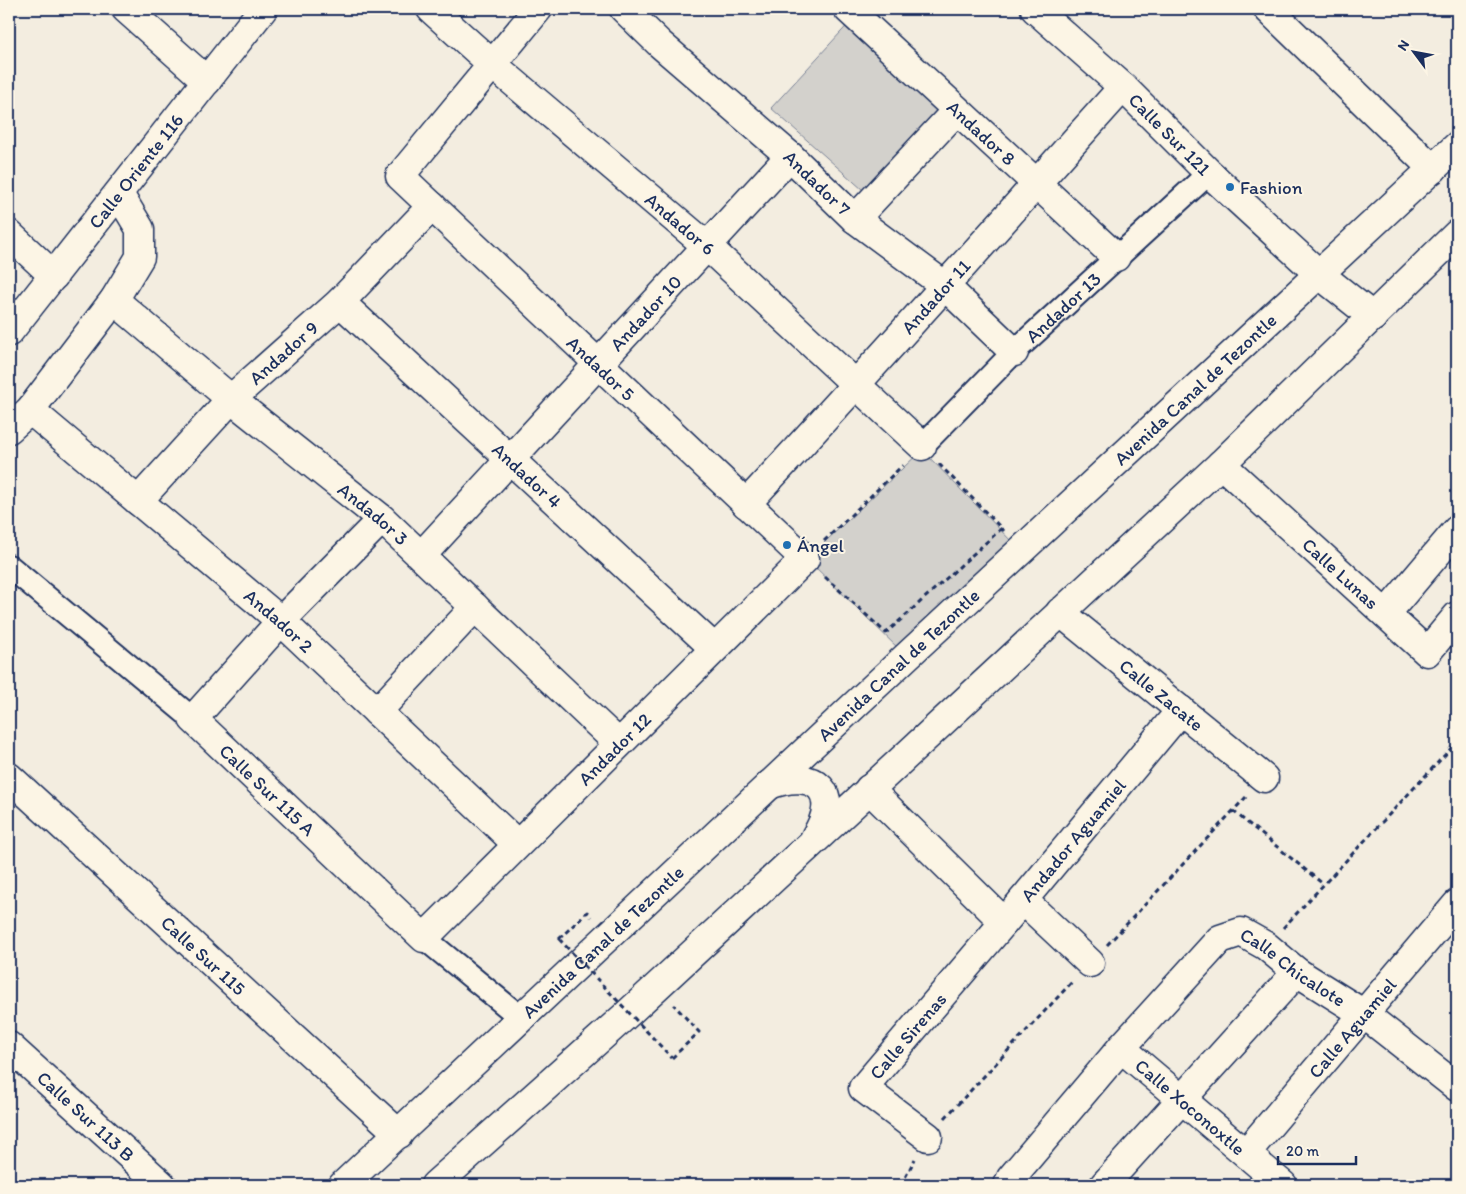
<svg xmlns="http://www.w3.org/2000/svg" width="1466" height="1194" font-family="Itim,sans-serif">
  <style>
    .green { fill: #d3d1cc; stroke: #778095 }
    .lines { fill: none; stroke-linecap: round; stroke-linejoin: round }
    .pedestrian-casing { stroke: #1b2f5e; stroke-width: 26 }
    .minor-casing { stroke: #1b2f5e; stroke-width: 31 }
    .secondary-casing { stroke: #1b2f5e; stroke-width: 31 }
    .path { stroke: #1b2f5e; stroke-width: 3; stroke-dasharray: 5 4; stroke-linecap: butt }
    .pedestrian { stroke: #fcf5e5; stroke-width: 22 }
    .minor { stroke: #fcf5e5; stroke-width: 28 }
    .secondary { stroke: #fcf5e5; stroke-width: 28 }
    .path-bridge { stroke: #1b2f5e; stroke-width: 3; stroke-dasharray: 5 4; stroke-linecap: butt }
    .poi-dot { fill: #1f6fb2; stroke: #fcf5e5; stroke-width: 2 }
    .labels { text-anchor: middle; stroke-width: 4; stroke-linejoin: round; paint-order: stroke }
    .street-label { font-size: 19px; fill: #1b2f5e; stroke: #fcf5e5 }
    .poi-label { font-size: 19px; fill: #1b2f5e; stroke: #fcf5e5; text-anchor: start }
  </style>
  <rect width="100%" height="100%" fill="#f3ede0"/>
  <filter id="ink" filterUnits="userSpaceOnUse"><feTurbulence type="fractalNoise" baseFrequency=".02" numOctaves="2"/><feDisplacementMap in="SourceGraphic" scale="10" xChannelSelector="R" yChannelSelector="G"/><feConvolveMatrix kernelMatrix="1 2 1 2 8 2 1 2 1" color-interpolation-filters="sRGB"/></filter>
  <g filter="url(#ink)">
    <g class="green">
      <path d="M853,19l95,86 -85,85 -92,-82z"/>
      <path d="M922,450l99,101 -115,105 -99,-97z"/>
    </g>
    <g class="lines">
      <defs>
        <g id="pedestrian">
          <path id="s1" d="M922,446l92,-94 195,-179"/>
          <path d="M9,566l184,153"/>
          <path d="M424,938l96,79"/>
        </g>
        <g id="minor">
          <path d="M126,9l81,72"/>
          <path id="s2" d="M431,9l61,55 215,182 215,200"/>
          <path id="s3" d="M624,9l36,35 130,112 65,63 89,66 70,67"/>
          <path id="s4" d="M848,9l268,248"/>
          <path id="s5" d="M1035,9l88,78 86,86 110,101 54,43"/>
          <path d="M1268,9l165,160"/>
          <path d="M855,219l101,-108"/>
          <path d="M9,234l45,42"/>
          <path id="s6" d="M114,300l117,99 151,120 236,224"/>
          <path id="s7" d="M340,302l374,346"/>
          <path id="s8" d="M9,332l254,-323"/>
          <path id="s9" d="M30,410l251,211 236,223"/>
          <path d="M9,429l21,-19 84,-110 26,-43v-28l-21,-35"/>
          <path id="s10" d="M1221,464l206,188 30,-36"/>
          <path id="s11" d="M138,501l93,-102 109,-97 92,-96"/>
          <path id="s12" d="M746,504c128,-137 252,-278 377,-417"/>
          <path id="s13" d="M382,519l-101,102 -88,98 231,219 381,-379 -405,-383 138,-167"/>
          <path id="s14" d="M421,556l369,-400"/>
          <path id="s15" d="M1060,612l204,166"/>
          <path d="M1386,614l71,-84"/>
          <path d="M377,712l98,-105"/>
          <path id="s16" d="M9,777l390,357"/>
          <path d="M869,789l135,133"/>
          <path id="s17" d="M1090,963l-67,-63 158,-190"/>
          <path id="s18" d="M9,1046l153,139"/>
          <path id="s19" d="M1121,1048l162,137"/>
          <path id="s20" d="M928,1137l-65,-49 160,-188"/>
          <path id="s21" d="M1246,1153l211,-249"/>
          <path id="s22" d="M1008,1185l3,-7 110,-130 99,-109 21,-7 25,14 31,26 67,42 93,73"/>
          <path d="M1104,1185l193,-213"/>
        </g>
        <g id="secondary">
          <path d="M769,785c47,-18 74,8 46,52"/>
          <path id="s23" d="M343,1185l563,-528 551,-511"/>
          <path d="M435,1185l189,-168 597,-553 236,-230"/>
        </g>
      </defs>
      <use href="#pedestrian" class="pedestrian-casing"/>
      <use href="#minor" class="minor-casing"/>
      <use href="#secondary" class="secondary-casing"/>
      <g class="path">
        <path d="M939,464l65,67"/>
        <path d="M824,541l79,-76"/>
        <path d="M825,577l61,56 116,-105"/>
        <path d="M1233,811l90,73"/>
        <path d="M1283,928l174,-186"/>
        <path d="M559,939l28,-27 4,5"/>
        <path d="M1107,945l140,-149"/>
        <path d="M672,1058l27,-26 -25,-27"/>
        <path d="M945,1118l127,-136"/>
        <path d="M901,1185l14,-26"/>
      </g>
      <use href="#pedestrian" class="pedestrian"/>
      <use href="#minor" class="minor"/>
      <use href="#secondary" class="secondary"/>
      <path class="path-bridge" d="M559,939l113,119"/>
    </g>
  </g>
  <g class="poi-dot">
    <circle cx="1230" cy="187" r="5"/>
    <circle cx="787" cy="545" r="5"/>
  </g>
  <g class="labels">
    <g class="street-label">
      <text dy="7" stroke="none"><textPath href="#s4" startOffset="182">Andador 8</textPath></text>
      <text dy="7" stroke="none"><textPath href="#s5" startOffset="184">Calle Sur 121</textPath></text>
      <text dy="7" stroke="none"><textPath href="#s8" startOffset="205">Calle Oriente 116</textPath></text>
      <text dy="7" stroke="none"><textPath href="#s3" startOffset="260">Andador 7</textPath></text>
      <text dy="7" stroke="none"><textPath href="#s2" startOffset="329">Andador 6</textPath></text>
      <text dy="7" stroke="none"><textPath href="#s12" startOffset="281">Andador 11</textPath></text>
      <text dy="7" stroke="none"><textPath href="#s1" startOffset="198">Andador 13</textPath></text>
      <text dy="7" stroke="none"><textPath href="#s14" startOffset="331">Andador 10</textPath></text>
      <text dy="7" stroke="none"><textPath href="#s11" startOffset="208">Andador 9</textPath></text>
      <text transform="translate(601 368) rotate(43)" y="7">Andador 5</text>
      <text dy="7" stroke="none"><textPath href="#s23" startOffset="1166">Avenida Canal de Tezontle</textPath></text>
      <text dy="7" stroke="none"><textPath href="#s7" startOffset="255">Andador 4</textPath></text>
      <text dy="7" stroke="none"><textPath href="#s6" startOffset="336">Andador 3</textPath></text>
      <text dy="7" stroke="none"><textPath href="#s10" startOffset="162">Calle Lunas</textPath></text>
      <text dy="7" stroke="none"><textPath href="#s9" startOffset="326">Andador 2</textPath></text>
      <text dy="7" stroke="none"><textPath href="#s23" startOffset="761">Avenida Canal de Tezontle</textPath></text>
      <text dy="7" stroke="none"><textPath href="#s15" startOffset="131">Calle Zacate</textPath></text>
      <text dy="7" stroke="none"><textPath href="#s13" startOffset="862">Andador 12</textPath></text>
      <text dy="7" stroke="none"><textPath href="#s13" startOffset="378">Calle Sur 115 A</textPath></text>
      <text dy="7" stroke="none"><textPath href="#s17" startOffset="170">Andador Aguamiel</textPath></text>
      <text dy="7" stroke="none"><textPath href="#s23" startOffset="356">Avenida Canal de Tezontle</textPath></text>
      <text dy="7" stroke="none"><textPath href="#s16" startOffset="264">Calle Sur 115</textPath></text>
      <text dy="7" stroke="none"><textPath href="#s22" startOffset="410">Calle Chicalote</textPath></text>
      <text dy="7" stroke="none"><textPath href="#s21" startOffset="164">Calle Aguamiel</textPath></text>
      <text dy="7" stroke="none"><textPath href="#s20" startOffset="150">Calle Sirenas</textPath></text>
      <text dy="7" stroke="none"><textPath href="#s19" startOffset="91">Calle Xoconoxtle</textPath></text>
      <text dy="7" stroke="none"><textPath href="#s18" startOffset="104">Calle Sur 113 B</textPath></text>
    </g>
    <g class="poi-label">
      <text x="1240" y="194">Fashion</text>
      <text x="797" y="552">Ángel</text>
    </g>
  </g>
  <rect width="1466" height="1194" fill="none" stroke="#fcf5e5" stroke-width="30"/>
  <rect x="15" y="15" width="1436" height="1164" fill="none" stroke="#1b2f5e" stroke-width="2" filter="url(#ink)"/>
  <g transform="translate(1414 52) rotate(302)" stroke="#fcf5e5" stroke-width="4" paint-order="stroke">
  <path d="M0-4L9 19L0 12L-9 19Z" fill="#1b2f5e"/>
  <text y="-8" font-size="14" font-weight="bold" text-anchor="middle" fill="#1b2f5e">N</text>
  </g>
  <path d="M1278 1156v8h78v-8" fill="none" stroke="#1b2f5e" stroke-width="2.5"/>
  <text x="1286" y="1156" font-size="15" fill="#1b2f5e" stroke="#fcf5e5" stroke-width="4" paint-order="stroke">20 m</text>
</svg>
